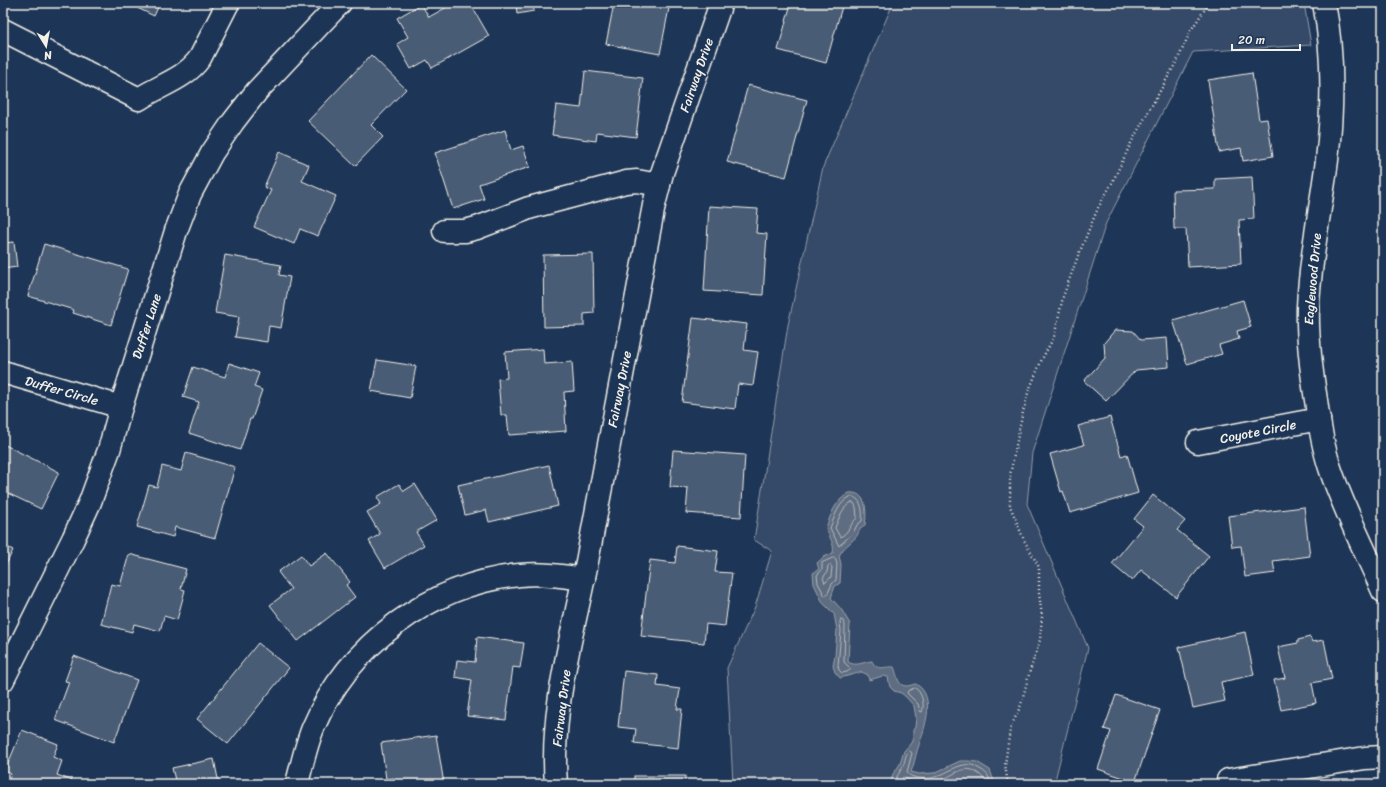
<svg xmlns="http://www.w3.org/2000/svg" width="1386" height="787" font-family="Sriracha,sans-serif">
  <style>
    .green { fill: #354a67; stroke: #949ea8 }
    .water { fill: #5e6d82; stroke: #9aa2ab }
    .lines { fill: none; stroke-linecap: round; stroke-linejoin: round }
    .shore { stroke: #b8bcbf; stroke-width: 1 }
    .building { fill: #485b74; stroke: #f4f1e8 }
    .minor-casing { stroke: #f4f1e8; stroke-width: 25 }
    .major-casing { stroke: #f4f1e8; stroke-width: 25 }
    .path { stroke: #f4f1e8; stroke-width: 2.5; stroke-dasharray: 1 3; stroke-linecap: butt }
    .minor { stroke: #1d3557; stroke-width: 22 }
    .major { stroke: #1d3557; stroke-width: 22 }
    .labels { text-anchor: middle; stroke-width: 3; stroke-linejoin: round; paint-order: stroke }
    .street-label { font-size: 13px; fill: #f4f1e8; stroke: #1d3557 }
  </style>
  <rect width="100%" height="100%" fill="#1d3557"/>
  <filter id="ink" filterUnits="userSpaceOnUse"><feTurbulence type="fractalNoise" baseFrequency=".025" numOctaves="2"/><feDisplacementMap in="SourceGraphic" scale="8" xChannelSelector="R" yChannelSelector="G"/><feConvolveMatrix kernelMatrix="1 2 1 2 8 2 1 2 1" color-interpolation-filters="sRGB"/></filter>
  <g filter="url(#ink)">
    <path class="green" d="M892,3h412l7,42 -118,7 -87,171 -74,230 -5,51 61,144 -34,136h-321l-6,-116 28,-61 17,-56 -18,-11 34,-215 35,-158 68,-159z"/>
    <path class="water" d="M849,493c18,-2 18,19 16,32 -6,3 -5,7 -9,12 -7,8 -12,9 -17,19l2,8 -1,19 -5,3 -4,12 10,11 9,15 -2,38c8,5 15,0 24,-1 5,11 12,5 22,6 3,6 3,19 12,19 4,0 7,-2 10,-2 22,13 7,48 1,67 -2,7 -3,14 -6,21l8,2 15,-1 26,-12h8l9,1 13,8 5,14h-105l3,-10 7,-10 4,-13 7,-8 2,-5v-8l2,-3 1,-9 -2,-12 -8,-9 -5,-4 -7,-2 -4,-4 -2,-10 -5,-1 -14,4 -1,-5 -6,-3 -22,6 -5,-6 -2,-6 2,-10 2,-26 -3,-16 -11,-11 -9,-19 -1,-11 6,-4 -2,-6 7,-6 9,-4c2,-9 -4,-16 -7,-25 5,-14 9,-27 23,-35z"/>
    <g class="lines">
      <g class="shore">
        <path d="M850,497c12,-1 13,15 12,24l-5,4 -4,8 -14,13 -9,-18c5,-12 8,-25 20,-31z"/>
        <path d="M852,502l2,1 2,4 1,11c-7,6 -8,15 -17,19l-5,-9c4,-10 7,-21 17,-26z"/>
        <path d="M833,558h2l2,6 -1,16 -4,4 -5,11 -2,1 -7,-13 -1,-8 5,-5v-7z"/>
        <path d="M830,565l2,2 -1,10 -6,6 -2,-5 4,-6 1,-6z"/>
        <path d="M841,620l2,1 2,4 -1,37 7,7 -4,3 -5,1 -3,-3 -1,-4 3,-35 -1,-9z"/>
        <path d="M915,688c7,3 10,18 7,24l-2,-1 -2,-7 -11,-11 1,-2z"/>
        <path d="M894,784c2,-7 6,-12 9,-18 3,-6 1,-11 7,-15l2,2 -5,19c2,3 3,4 7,5 6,2 15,2 21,0 14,-4 29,-19 43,-9 9,5 10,6 13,16"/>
        <path d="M899,784l4,-7c10,6 20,8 33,5 13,-3 27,-19 40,-10 6,4 8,6 10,12"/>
      </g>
    </g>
    <g class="building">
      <path d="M127,3h33l-6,13z"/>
      <path d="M454,3h16l19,33 -57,32 -5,-8 -16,9 -14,-25 11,-7 -11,-19 24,-14 8,13z"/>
      <path d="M488,3h22l-21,4z"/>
      <path d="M516,3h17l1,8 -17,3z"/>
      <path d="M614,3h56l-10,51 -54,-10z"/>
      <path d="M779,3h64l-17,60 -48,-13 12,-43z"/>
      <path d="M371,55l35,34 -35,36 12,12 -28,29 -47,-45z"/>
      <path d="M585,71l58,7 -7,59 -39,-5 -1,9 -44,-6 4,-30 25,3z"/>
      <path d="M1252,73l7,47 8,-1 6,37 -30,5 -2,-13 -22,4 -11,-72z"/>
      <path d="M748,85l59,15 -21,77 -59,-15z"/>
      <path d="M505,130l6,20 12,-4 7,21 -51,17 5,15 -31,10 -18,-56z"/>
      <path d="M279,152l30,13 -7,16 34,15 -18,40 -18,-7 -6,15 -40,-17 17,-37 -7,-3z"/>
      <path d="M1252,177l2,42 -15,1 2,44 -53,3 -2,-38h-12l-1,-39 42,-1v-10z"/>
      <path d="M709,206l49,3 -2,24 11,1 -4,61 -59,-4z"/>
      <path d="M14,242l3,25 -14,2v-26z"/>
      <path d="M44,244l84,25 -17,56 -38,-12 1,-3 -46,-14z"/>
      <path d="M593,254l1,59 -10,1v12l-40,1 -1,-72z"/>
      <path d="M225,255l56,10 -2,10 11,2 -9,51 -12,-2 -2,16 -32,-5 4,-20 -24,-4z"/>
      <path d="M1243,300l8,27 -14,4 2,8 -20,6 3,9 -35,10 -14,-44z"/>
      <path d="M693,318l54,6 -3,26 14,2 -5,34 -15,-2 -3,25 -53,-7z"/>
      <path d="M1115,330l18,1 8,9 26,-2 2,29 -33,3 -30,31 -22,-20 21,-23 -1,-15z"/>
      <path d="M543,349l1,15 28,-2 2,29 -10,1 2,39 -57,4 -2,-20h-6l-3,-36 9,-1 -2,-26z"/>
      <path d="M377,360l39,6 -6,32 -39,-7z"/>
      <path d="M229,363l30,10 -5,14 8,3 -10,29h-2l-10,31 -51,-17 10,-31 -16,-5 10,-30 32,10z"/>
      <path d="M1110,417l11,39 6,-2 11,39 -68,20 -7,-22 -2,1 -11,-38 34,-9 -6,-19z"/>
      <path d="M3,444l56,28 -18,37 -38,-18z"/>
      <path d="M673,450l72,5 -4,62 -55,-4 2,-25 -18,-1z"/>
      <path d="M186,453l49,14 -20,71 -40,-11 -2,10 -36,-10 12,-42 8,2 5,-21 19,5z"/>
      <path d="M549,465l9,41 -69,16 -3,-12 -21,5 -7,-30z"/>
      <path d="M399,484l5,7 11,-7 22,36 -21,12 8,13 -39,23 -16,-27 11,-7 -13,-22 14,-8 -4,-7z"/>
      <path d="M1153,495l32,26 -8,9 32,26 -33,41 -35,-27 -9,11 -20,-17 31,-38 -9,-7z"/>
      <path d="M1304,507l6,49 -37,5 2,12 -30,4 -4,-31 -9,1 -4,-31z"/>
      <path d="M3,545l10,5 -10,21z"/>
      <path d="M677,546l41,5 -3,21 17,1 -7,53 -19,-2 -2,19 -63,-7 9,-76 25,3z"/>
      <path d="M327,553l23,29 -4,3 9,12 -57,44 -28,-36 21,-16 -13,-17 23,-17 8,11z"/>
      <path d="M129,554l57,15 -5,20 4,1 -8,30 -13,-4 -4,15 -26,-7 -2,8 -31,-8 10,-40 9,2z"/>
      <path d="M1245,632l9,43 -33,7 4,19 -32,7 -14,-61z"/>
      <path d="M477,637l47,6 -4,25 -7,-1 -7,53 -39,-4 5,-36 -17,-3 2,-17 18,2z"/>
      <path d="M1310,637l2,5 12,-2 8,39 -20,4 4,20 -35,7 -7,-30 11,-2 -7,-31 20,-4v-3z"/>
      <path d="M258,643l31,25 -61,76 -31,-25z"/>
      <path d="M74,656l63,24 -23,62 -59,-22 14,-38 -4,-1z"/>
      <path d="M624,671l34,4 -1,11 23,3 -3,20h5l-4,39 -44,-5 2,-14 -18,-2z"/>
      <path d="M1116,695l44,15 -25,72 -37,-13 13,-38 -7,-2z"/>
      <path d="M22,730l36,14 -5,13 9,4 -5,14 16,6 -1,3h-65l4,-10 -6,-3z"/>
      <path d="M436,735l8,49h-49l-1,-6 -8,1 -5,-36z"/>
      <path d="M214,759l5,25h-43l-4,-16z"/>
      <rect x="634" y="776" width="51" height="8"/>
    </g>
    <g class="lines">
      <defs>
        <g id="minor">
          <path d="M3,30l136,69c21,-14 46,-20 61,-41l28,-55"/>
          <path d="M444,231h21l12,-3 52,-20 97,-26 11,-1 22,4"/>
          <path d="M3,372l118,35"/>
          <path d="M1198,442l121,-23"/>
          <path d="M3,680l70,-141 17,-37 19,-52 12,-43 55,-176 14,-37 22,-41 21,-31 24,-31 83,-88"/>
          <path d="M1228,780l137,-22 18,-1"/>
          <path d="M297,783c5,-18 9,-38 16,-55 35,-83 119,-145 207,-153 22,-2 42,1 64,4"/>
          <path d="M556,784c-6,-74 16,-146 30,-217 23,-121 46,-242 68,-362l8,-32 59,-170"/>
        </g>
        <path id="major" d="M1324,3c10,52 9,105 3,157 -6,49 -17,97 -19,147 -1,31 3,62 8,93 3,23 7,47 14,68 14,42 35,82 53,123"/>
      </defs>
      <use href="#minor" class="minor-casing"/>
      <use href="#major" class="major-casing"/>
      <path class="path" d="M1008,784l-3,-19 5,-36 11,-24 8,-31 11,-34 2,-24 -3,-23v-26l-15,-27 -14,-34v-31l12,-59 6,-23 14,-34 12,-22 9,-40 15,-41 20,-48 14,-25 20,-42 46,-82 13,-29 18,-27"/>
      <use href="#minor" class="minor"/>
      <use href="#major" class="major"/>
    </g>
  </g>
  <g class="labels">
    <g class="street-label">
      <text transform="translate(696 75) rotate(-71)" y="5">Fairway Drive</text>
      <text transform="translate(1312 279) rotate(-85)" y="5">Eaglewood Drive</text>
      <text transform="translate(146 326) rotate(-72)" y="5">Duffer Lane</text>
      <text transform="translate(619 389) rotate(-79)" y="5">Fairway Drive</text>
      <text transform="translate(62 390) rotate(16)" y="5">Duffer Circle</text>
      <text transform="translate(1258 431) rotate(-11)" y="5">Coyote Circle</text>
      <text transform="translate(561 708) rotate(-83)" y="5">Fairway Drive</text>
    </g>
  </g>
  <rect width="1386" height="787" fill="none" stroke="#1d3557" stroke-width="16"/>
  <rect x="8" y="8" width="1370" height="771" fill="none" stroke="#f4f1e8" stroke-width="1.5" filter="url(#ink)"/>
  <g transform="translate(46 46) rotate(169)" stroke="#1d3557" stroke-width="3" paint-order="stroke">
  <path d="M0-3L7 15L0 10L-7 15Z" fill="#f4f1e8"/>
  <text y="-6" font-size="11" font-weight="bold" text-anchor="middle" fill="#f4f1e8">N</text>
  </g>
  <path d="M1232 44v6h68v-6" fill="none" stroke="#f4f1e8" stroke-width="2"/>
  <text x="1238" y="44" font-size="12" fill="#f4f1e8" stroke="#1d3557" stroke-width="3" paint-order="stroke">20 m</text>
</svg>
